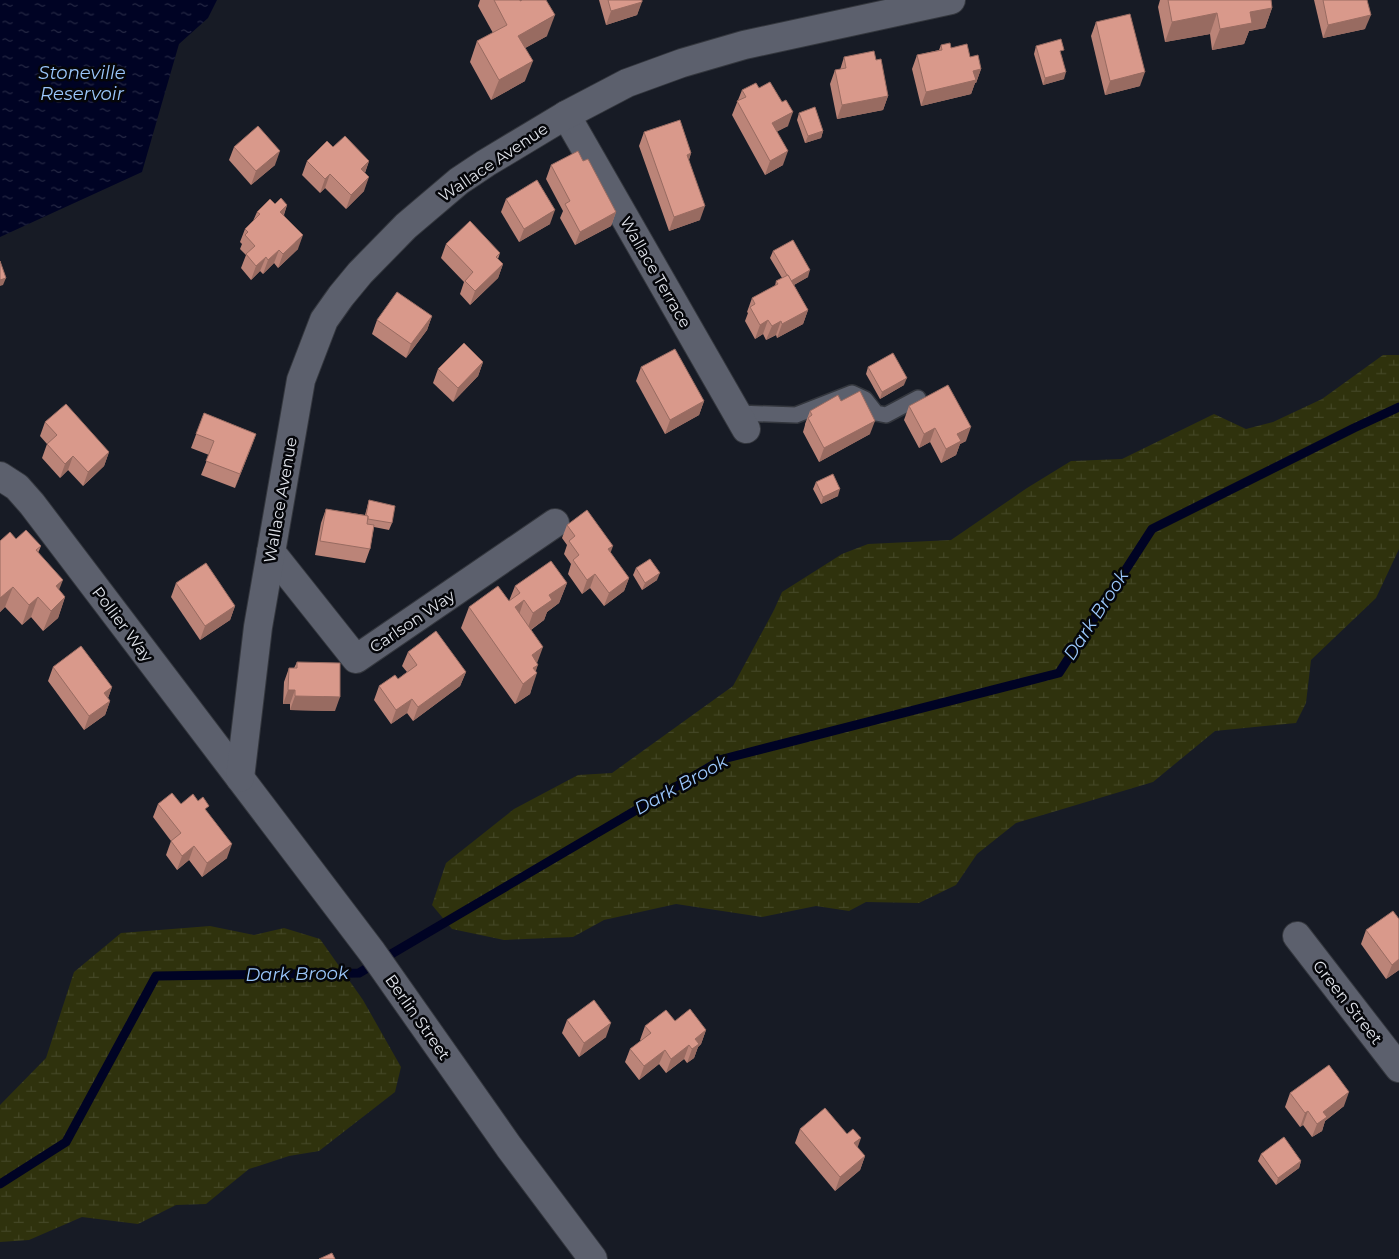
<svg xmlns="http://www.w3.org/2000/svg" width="1399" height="1259" font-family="Montserrat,sans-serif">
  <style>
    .wetland { fill: url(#wetland-marsh) }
    .water { fill: url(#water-ripples) }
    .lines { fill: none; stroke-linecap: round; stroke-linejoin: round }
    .stream { stroke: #000324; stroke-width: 9 }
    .lane-casing { stroke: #34373e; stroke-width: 18 }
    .street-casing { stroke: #34373e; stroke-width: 30 }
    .lane { stroke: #5c606d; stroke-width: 15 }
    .street { stroke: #5c606d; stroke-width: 28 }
    .wall { fill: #bb8478 }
    .shaded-wall { fill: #986b61 }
    .building { fill: #d9998b; stroke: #986b61 }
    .labels { text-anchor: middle; stroke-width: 5; stroke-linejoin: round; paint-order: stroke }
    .street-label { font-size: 16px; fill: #e0e3ea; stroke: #05060a }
    .water-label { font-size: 18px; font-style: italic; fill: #9bc7fc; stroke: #05060a }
  </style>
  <defs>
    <pattern id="wetland-marsh" width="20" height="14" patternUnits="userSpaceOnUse" patternTransform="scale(1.25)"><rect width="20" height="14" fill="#2f320d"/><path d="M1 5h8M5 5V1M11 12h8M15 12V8" fill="none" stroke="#434625"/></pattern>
    <pattern id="water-ripples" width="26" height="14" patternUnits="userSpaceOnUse" patternTransform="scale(1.25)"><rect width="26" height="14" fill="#000324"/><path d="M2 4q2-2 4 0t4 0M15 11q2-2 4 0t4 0" fill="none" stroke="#252844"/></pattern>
  </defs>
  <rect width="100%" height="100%" fill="#171b25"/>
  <g class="wetland">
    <path d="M1383,355h16v194l-23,49 -65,62 -5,43 -10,20 -81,8 -62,51 -137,41 -39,31 -21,31 -37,18 -53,-1 -17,9 -33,-5 -54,11 -86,-13 -72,16 -31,17 -69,3 -52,-11 -20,-24 14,-42 68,-54 64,-34 34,-2 121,-87 41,-76 8,-18 60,-38 26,-10 83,-4 76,-52 44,-27 51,-2 92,-45 32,15 27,-7 49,-23z"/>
    <path d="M210,926l44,9 30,-7 36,11 43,61 38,67 -6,25 -76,59 -30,5 -40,13 -43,35 -30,1 -38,19 -56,-7 -53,23 -29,2v-137l46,-47 28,-86 47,-39z"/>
  </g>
  <path class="water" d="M0,0h217l-9,18 -29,26 -37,128 -142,65z"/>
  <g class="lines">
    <path class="stream" d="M0,1184l66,-42 90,-166 203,-3 364,-214 336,-86 93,-144 202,-101 45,-21"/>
    <defs>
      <path id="lane" d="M737,413l59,2 56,-22 13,6 11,14 10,2 32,-17"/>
      <g id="street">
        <path d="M566,115l180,314"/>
        <path d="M0,476l17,11 15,17 340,448 137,195 84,112"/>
        <path d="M271,552l85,107 199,-136"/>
        <path d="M240,778l18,-151 43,-247 23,-60 17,-24 19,-23 46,-47 53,-45 27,-18 80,-48 61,-32 55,-20 62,-18 207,-45"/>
        <path d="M1297,936l102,132"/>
      </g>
    </defs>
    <use href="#lane" class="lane-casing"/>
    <use href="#street" class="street-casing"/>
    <use href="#lane" class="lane"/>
    <use href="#street" class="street"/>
  </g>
  <g class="wall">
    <path d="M480,0h40l27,36 -22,12v33l-34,19 -21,-38 7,-21 16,-8 -15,-27z"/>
    <path d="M599,0h43l-5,15 -31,10z"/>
    <path d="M1160,0h111l1,8 -7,20 -16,3 -5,13 -32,6 -2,-16 -45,8 -7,-35z"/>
    <path d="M1314,0h53l-2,29 -42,9z"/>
    <path d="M1096,22l44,64 -35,9 -14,-59z"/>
    <path d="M941,45l10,3 30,21 -5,14h-1l-4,11 -50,12 -9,-37 5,-14 22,-5z"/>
    <path d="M1036,46l26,10 2,23 -21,6 -9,-31z"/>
    <path d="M844,57l32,3 12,36 -5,14 -46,9 -7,-35 5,-14h5z"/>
    <path d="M759,88l29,38 -11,5 6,34 -18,10 -33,-60 10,-25z"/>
    <path d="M799,113l24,18 -2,7 -16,5 -8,-23z"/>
    <path d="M644,132l47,21 -2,7 11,60 -31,11 -30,-85z"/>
    <path d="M234,147l41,18 -24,20 -22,-25z"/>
    <path d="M333,147l36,14 -4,12 -1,18 -18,18 -21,-21 -5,5 -18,-18 5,-14z"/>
    <path d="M583,161l33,51 -5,14 -36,19 -15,-27 3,-7 -17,-32 5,-14z"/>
    <path d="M506,199l44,25 -31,18 -18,-30z"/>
    <path d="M275,204l12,1 -3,10 14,34 -20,19 -4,-5 -11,11 -3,-3 -9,9 -10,-12 5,-13 -6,-6 2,-5 -2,-2 5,-13 8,-8 4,-9z"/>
    <path d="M446,244l54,9 -2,6 5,5 -5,14 -28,27 -10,-11 4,-12 -23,-24z"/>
    <path d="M773,251l35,26 -14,8 14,25 -5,14 -26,14 -1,-3 -10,5 -3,-6 -8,5 -10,-18 3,-8 -1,-1 5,-14 23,-12 1,-5 6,-3 -12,-20z"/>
    <path d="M432,316l-5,14 -21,28 -34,-24 5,-14z"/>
    <path d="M483,362l-5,14 -25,26 -20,-19 5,-14z"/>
    <path d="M641,367l63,34 -5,14 -34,19 -29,-53z"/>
    <path d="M868,367l36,18 -24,14 -14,-25z"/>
    <path d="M841,401l29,33 -51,28 -16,-30 2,-7v-1l5,-13z"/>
    <path d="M909,406l57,35 -6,3 -4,11 -15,8 -11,-21 -11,6 -15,-28z"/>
    <path d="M204,413l52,21 -21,54 -34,-13 8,-20 -18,-7z"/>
    <path d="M45,422l64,30 -5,14 -21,20 -15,-16 -8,8 -18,-20 5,-14 -7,-8z"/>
    <path d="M816,482l22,14 -17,8 -8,-15z"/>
    <path d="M369,500l23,23 -3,7 -15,-3 -4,22 -5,14 -50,-8 6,-32 5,-14 39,6z"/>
    <path d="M567,525l43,27 19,26 -5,13 -20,15 -14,-18 -8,6 -14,-20 3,-10 -7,-10 3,-9 -5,-7z"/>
    <path d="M16,539l25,7 -3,7 21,37 6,7 -7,21 -15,13 -12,-14 -9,8 -17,-18 -5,5v-71z"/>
    <path d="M636,568l21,12 -15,10 -9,-15z"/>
    <path d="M176,583l59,23 -5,14 -30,20 -29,-43z"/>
    <path d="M567,583l-8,20 -12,9 -3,8 -13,10 6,33 -1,8 -6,23 -15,10 -54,-76 8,-21 40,-6 6,-15z"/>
    <path d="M408,652l58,20 -6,14 -47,35 -6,-8 -16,11 -17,-24 5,-14 19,-7 9,-7 -5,-6z"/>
    <path d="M297,662l38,49 -45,-1v-6h-7l1,-22 5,-14h5z"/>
    <path d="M53,667l59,20 -4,11 2,3 -5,14 -21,15 -36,-49z"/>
    <path d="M158,804h23l26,8 20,46 -25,19 -13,-17 -12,10 -11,-15 5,-14 -18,-24z"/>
    <path d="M1399,919v51l-13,9 -25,-35 5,-14z"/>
    <path d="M567,1020l39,17 -27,20 -17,-24z"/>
    <path d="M675,1021l31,9 -5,14 -3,3 -4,11 -7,5 -3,-4 -18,14 -7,-9 -20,16 -14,-18 5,-13 11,-8 -1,-1 5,-14z"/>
    <path d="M1290,1093l54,13 -19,15 -3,10 -10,6 -9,-12 -3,2 -15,-20z"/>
    <path d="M800,1129l57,19 8,8 -5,14 -25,21 -40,-48z"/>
    <path d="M1261,1154l40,7 -2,7 -23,17 -18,-24z"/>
  </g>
  <g class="shaded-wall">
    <path d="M642,2l-5,13 -31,10 5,-14z"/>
    <path d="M1272,8l-7,20 -16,3 -5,13 -32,6 8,-21 30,-17z"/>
    <path d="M1217,13l-7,21 -45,8 7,-20z"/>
    <path d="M555,15l-8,21 -36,20 7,-20z"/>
    <path d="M1371,15l-6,14 -42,9 5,-13z"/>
    <path d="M533,61l-8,20 -34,19 8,-20z"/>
    <path d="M981,69l-5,14h-1l-4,11 -50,12 5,-14 47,-21z"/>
    <path d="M1066,72l-2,7 -21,6 2,-7z"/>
    <path d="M1145,72l-5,14 -35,9 5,-14z"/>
    <path d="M888,96l-5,14 -46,9 5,-14z"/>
    <path d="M793,112l-5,14 -21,11 5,-14z"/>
    <path d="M823,131l-2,7 -16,5 3,-7z"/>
    <path d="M280,151l-5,14 -24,20 5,-14z"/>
    <path d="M788,151l-5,14 -18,10 5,-14z"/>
    <path d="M691,153l-5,14 1,-12z"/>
    <path d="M369,161l-5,14 -3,-6z"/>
    <path d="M330,174l-5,14 -5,5 5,-14z"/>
    <path d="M369,177l-5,14 -18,18 5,-14z"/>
    <path d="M287,205l-5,14 -2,-7z"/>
    <path d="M705,206l-5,14 -31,11 5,-14z"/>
    <path d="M555,210l-5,14 -31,18 5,-13z"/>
    <path d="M616,212l-5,14 -36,19 5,-13z"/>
    <path d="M303,235l-5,14 -20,19 5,-14z"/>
    <path d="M279,250l-5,13 -11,11 5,-14z"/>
    <path d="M266,257l-6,14 -9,9 5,-14z"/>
    <path d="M503,264l-5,14 -28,27 5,-14z"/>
    <path d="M810,270l-2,7 -20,11 2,-7z"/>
    <path d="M6,278l-3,7 -3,1v-6z"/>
    <path d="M808,310l-5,14 -26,14 5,-14z"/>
    <path d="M432,316l-5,14 -21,28 5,-14z"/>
    <path d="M768,320l-5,14 -8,5 5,-14z"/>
    <path d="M781,321l-5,14 -10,5 6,-14z"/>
    <path d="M483,362l-5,14 -25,26 5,-14z"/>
    <path d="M907,378l-3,7 -24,14 2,-7z"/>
    <path d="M704,401l-5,14 -34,19 5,-14z"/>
    <path d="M875,421l-5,13 -51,28 5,-14z"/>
    <path d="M971,427l-5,14 -6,3 -4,11 -15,8 5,-14 11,-15z"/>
    <path d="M935,428l-5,14 -11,6 5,-14z"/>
    <path d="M256,434l-5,14 -16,40 5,-14z"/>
    <path d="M109,452l-5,14 -21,20 5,-14z"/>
    <path d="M73,456l-5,14 -8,8 5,-14z"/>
    <path d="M840,489l-2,7 -17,8 2,-7z"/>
    <path d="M613,546l-5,14v-11z"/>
    <path d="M660,573l-3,7 -15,10 3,-7z"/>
    <path d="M595,574l-5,14 -8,6 5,-14z"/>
    <path d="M629,578l-5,13 -20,15 5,-13z"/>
    <path d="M63,580l-8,20 1,-14z"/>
    <path d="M567,583l-8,20 -12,9 -3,8 -18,13 7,-20 16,-18z"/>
    <path d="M13,587l-8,20 -5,5v-14z"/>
    <path d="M38,597l-7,20 -9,8 7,-20z"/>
    <path d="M65,597l-7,21 -15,13 8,-20z"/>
    <path d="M524,600l-7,21 -2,-14z"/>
    <path d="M235,606l-5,14 -30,20 5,-14z"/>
    <path d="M543,647l-7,19 2,-1 -4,10 3,-2 -7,21 -15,10 8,-20 9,-29z"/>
    <path d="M466,672l-6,14 -47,35 5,-14z"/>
    <path d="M112,687l-5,14 -3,-8z"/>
    <path d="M288,690h7l-5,14h-7z"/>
    <path d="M295,696l45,1 -5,14 -45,-1z"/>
    <path d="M412,699l-5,14 -16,11 5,-14z"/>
    <path d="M110,701l-5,14 -21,15 5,-14z"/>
    <path d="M232,844l-5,14 -25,19 5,-14z"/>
    <path d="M194,846l-5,14 -12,10 5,-14z"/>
    <path d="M1399,959v11l-13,9 6,-14z"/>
    <path d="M611,1023l-5,14 -27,20 5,-14z"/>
    <path d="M706,1030l-5,14 -3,3 -4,11 -7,5 5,-14 3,-10z"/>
    <path d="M689,1045l-5,14 -18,14 5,-14z"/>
    <path d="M665,1050l-6,14 -20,16 5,-14z"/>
    <path d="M1349,1092l-5,14 -19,15 -3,10 -10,6 5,-13 6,-12z"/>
    <path d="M1308,1111l-5,14 -3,2 5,-14z"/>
    <path d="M861,1138l-5,14 -2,-9z"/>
    <path d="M865,1156l-5,14 -25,21 5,-14z"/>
    <path d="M1301,1161l-2,7 -23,17 2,-7z"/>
  </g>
  <g class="building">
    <path d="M494,0h26v1l2,-1h24l9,15 -37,21 15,25 -34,19 -22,-39 30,-16z"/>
    <path d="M608,0h34v2l-31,9z"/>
    <path d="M1168,0h103l1,8 -22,4 2,11 -32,6 -3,-16 -45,9z"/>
    <path d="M1323,0h44l4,15 -43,10z"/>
    <path d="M1130,14l15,58 -35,9 -14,-59z"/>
    <path d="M1061,39l3,11 -4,1 6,21 -21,6 -9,-32z"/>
    <path d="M950,43l1,5 16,-4 3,13 8,-2 3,14 -8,2 3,9 -50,12 -9,-37 25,-5 -1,-5z"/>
    <path d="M874,51l2,9 5,-1 7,37 -46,9 -7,-35 11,-2 -2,-11z"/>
    <path d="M770,82l12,20 4,-2 7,12 -21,11 16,28 -18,10 -33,-60 9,-4 -4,-7 14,-7 3,5z"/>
    <path d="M815,107l8,24 -15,5 -9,-23z"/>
    <path d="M680,120l11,33 -4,2 18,51 -31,11 -30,-85z"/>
    <path d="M258,126l22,25 -24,20 -22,-24z"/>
    <path d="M345,136l24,25 -8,8 8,8 -18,18 -21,-21 -5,5 -18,-18 20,-20 6,6z"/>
    <path d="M578,151l5,10 5,-2 28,53 -36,20 -15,-28 5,-3 -19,-36z"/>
    <path d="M537,180l18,30 -31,19 -18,-30z"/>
    <path d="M281,198l6,7 -7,7 23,23 -20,19 -4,-4 -11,10 -2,-3 -10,9 -10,-12 9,-8 -10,-11 3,-3 -3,-3 15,-15 -3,-2 13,-13 5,5z"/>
    <path d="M470,221l30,32 -4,4 7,7 -28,27 -10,-10 8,-9 -27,-28z"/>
    <path d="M793,240l17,30 -19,11 -3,-6h-1l-14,-24z"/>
    <path d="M0,261l6,17 -6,2z"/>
    <path d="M788,275l20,35 -26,14 -1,-3 -9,5 -4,-6 -8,5 -10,-18 5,-3 -3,-6 26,-14 -2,-3z"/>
    <path d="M397,292l35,24 -21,28 -34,-24z"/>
    <path d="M464,343l19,19 -25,26 -20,-19z"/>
    <path d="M675,349l29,52 -34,19 -29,-53z"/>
    <path d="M893,353l14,25 -25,14 -14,-25z"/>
    <path d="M948,385l23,42 -14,7 4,7 -15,8 -11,-21 -11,6 -15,-28z"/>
    <path d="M860,391l15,30 -51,27 -16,-30 4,-3 -2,-4 28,-16 3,6z"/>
    <path d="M66,404l43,48 -21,20 -15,-16 -8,8 -18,-20 10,-9 -12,-13z"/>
    <path d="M204,413l52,21 -16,40 -34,-13 8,-20 -18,-7z"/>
    <path d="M833,474l7,15 -17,8 -7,-15z"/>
    <path d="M369,500l26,6 -3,17 -24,-4v-3h-2z"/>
    <path d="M326,509l42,7 -1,8 7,1 -4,24 -50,-8z"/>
    <path d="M587,510l26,36 -5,3 21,29 -20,15 -14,-19 -8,6 -14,-20 6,-5 -10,-14 6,-5 -8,-11z"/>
    <path d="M26,530l15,16 -5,4 27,30 -7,6 9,11 -14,14 -13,-14 -9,8 -16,-18 -13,11v-57l10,-9 6,7z"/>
    <path d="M650,559l10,14 -15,10 -9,-15z"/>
    <path d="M551,561l16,22 -18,12 3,5 -19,13 -9,-13 -9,7 28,40 -11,8 6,10 -5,3 4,5 -14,11 -54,-77 29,-21 11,15 11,-8 -5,-7z"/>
    <path d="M206,563l29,43 -30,20 -29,-43z"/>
    <path d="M436,631l30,41 -48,35 -6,-8 -16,11 -17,-24 16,-11 3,4 19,-14 -9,-13z"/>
    <path d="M81,646l31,41 -8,6 6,8 -21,15 -36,-49z"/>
    <path d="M297,662l43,1v34l-45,-1v-6h-7l1,-22h8z"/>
    <path d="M172,793l9,11 12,-10 5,7 5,-4 6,9 -4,3 27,35 -25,19 -13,-17 -12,10 -11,-15 10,-8 -23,-29z"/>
    <path d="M1393,911l6,8v40l-7,6 -26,-35z"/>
    <path d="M594,1000l17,23 -27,20 -17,-23z"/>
    <path d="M690,1009l16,21 -11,9 4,5 -7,5 -3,-4 -18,14 -6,-9 -21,16 -14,-17 21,-16 -6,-7 21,-16 9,11z"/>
    <path d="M1329,1065l20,27 -26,20 4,5 -10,7 -9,-13 -3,2 -15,-20z"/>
    <path d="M825,1108l22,26 6,-5 8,9 -7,5 11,13 -25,21 -40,-48z"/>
    <path d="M1284,1137l17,24 -23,17 -17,-24z"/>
    <path d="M332,1253l3,6h-16z"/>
  </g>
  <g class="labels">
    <g class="street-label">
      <text transform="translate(493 162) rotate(-34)" y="6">Wallace Avenue</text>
      <text transform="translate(656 272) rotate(60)" y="6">Wallace Terrace</text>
      <text transform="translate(280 500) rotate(-80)" y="6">Wallace Avenue</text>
      <text transform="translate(412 621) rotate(-34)" y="6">Carlson Way</text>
      <text transform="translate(123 624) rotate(53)" y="6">Pollier Way</text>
      <text transform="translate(1348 1002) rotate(52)" y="6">Green Street</text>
      <text transform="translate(418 1017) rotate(55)" y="6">Berlin Street</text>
    </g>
    <g class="water-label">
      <text x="82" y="79">Stoneville<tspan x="82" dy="21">Reservoir</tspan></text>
      <text transform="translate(1096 615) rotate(-57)" y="6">Dark Brook</text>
      <text transform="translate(681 785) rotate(-29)" y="6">Dark Brook</text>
      <text transform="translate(297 974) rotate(-1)" y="6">Dark Brook</text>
    </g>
  </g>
</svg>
